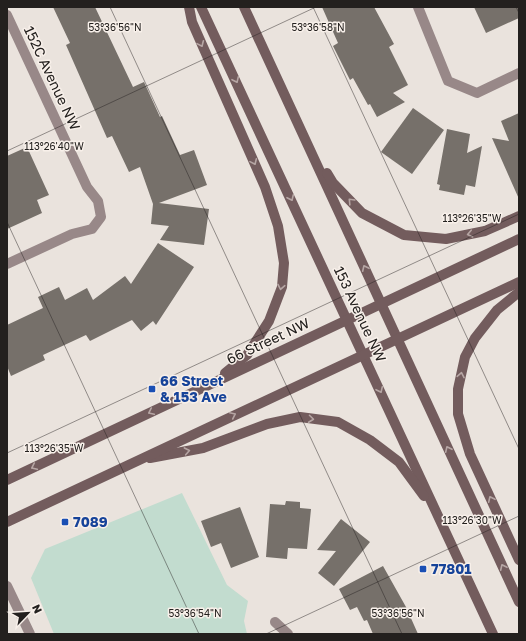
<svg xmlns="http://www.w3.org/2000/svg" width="526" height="641" font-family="'Golos Text',sans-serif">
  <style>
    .green { fill: #c2dccf }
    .building { fill: #76706a }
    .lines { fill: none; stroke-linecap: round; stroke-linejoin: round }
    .minor { stroke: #988888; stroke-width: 10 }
    .secondary { stroke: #735c5d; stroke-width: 10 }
    .oneway { stroke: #b6a6a4 }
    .ticks { fill: none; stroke: #23201e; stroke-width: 1; stroke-opacity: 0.45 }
    .transit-dot { fill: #1a4fb4; stroke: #f8f0ea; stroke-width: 1.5 }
    .labels { text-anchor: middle; stroke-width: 3; stroke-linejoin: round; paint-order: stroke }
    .street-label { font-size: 14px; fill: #23201e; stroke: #f8f0ea }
    .transit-label { font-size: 14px; font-weight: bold; fill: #164399; stroke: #f8f0ea; text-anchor: start }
    .ticks-label { font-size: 10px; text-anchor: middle; fill: #23201e; stroke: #f8f0ea; stroke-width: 3; stroke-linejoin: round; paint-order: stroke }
  </style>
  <rect width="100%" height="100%" fill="#eae3dd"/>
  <path class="green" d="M182,493l45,92 21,16 -4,20 3,13h-193l-23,-56 14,-29z"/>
  <g class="building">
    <path d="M53,7h42l38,80 11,-5 16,35 2,-1 18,39 14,-5 13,35 -48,18 50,6 -5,36 -44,-5 9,-14 -18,-2 2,-20 -13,-37 -11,5 -17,-36 -5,2 -41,-93 4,-2z"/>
    <path d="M322,7h52l20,37 -5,3 19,38 -15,8 12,9 -28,15 -7,-13 -2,1 -15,-27 -3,2 -17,-34 5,-3z"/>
    <path d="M474,7h45v11l-33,15z"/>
    <path d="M413,108l31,22 -32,44 -31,-22z"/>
    <path d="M519,113v86l-27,-61 17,3 -8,-20z"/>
    <path d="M447,129l23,5 -3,19 15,-7 -7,41 -9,-2 -2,10 -25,-5 1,-5 -3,-1z"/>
    <path d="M27,147l22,48 -12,5 5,13 -35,16v-73z"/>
    <path d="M158,243l36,24 -38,58 -3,-4 -12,10 -9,-11 -42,21 -4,-6 -43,20 2,5 -34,16 -4,-10v-41l36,-17 -5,-11 21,-10 6,13 22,-12 6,12 32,-24 6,8z"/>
    <path d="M286,501l14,1v6l11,1 -4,40 -19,-1 -1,11 -21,-2 4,-53 15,1z"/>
    <path d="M240,507l19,50 -28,11 -10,-25 -10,4 -10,-26z"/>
    <path d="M341,519l29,23 -36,44 -16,-13 18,-22 -19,-1z"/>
    <path d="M383,566l23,41 12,27h-45l-6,-14 -3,1 -7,-14 -7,3 -11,-21z"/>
  </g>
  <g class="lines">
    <g class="minor">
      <path d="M418,7l30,74 29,12 42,-20"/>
      <path d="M7,15l80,172 11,14 3,16 -9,12 -20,5 -65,30"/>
      <path d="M7,586l23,48"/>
      <path d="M275,622l13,12"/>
    </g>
    <g class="secondary">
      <path d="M189,7l3,15 73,165 13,39 6,37 -2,24 -13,34 -22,34 -22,18"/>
      <path d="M201,7l292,627"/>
      <path d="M244,7l275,595"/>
      <path d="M327,173l6,10 29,30 42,22 42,4 39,-8 34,-15"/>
      <path d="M519,292l-22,18 -22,28 -10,19 -7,32v25l12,40 49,106"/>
      <path d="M150,458l53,-10 64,-24 33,-7 38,5 32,18 29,22 25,34"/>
      <path d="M7,480l512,-241"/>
      <path d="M7,522l512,-240"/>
    </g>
  </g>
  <defs><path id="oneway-chevron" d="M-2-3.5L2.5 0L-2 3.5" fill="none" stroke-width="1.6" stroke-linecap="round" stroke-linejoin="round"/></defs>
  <g class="oneway">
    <use href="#oneway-chevron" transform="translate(201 44) rotate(66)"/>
    <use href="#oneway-chevron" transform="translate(236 80) rotate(65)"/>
    <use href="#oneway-chevron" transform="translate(254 162) rotate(66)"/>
    <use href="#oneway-chevron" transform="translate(291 198) rotate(65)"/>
    <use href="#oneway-chevron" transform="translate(351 201) rotate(-134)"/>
    <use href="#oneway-chevron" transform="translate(470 234) rotate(168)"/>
    <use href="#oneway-chevron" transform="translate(365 268) rotate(-115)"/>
    <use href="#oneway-chevron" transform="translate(281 287) rotate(101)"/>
    <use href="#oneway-chevron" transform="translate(461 375) rotate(-79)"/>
    <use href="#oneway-chevron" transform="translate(380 390) rotate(65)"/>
    <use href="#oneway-chevron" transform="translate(151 412) rotate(155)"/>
    <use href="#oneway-chevron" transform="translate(233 415) rotate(-25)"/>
    <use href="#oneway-chevron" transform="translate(311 419) rotate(7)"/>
    <use href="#oneway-chevron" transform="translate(448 449) rotate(-115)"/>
    <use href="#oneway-chevron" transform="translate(187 451) rotate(-11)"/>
    <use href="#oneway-chevron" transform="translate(34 467) rotate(155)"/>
    <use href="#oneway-chevron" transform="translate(491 499) rotate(-115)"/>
    <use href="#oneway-chevron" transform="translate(503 567) rotate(-115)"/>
  </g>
  <path class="ticks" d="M110,7l292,627M313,7l206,442M516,7l3,6M7,151l309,-144M7,222l192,412M7,453l512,-239M266,634l253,-118"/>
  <g class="transit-dot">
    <rect x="148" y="385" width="8" height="8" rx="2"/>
    <rect x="61" y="518" width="8" height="8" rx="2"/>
    <rect x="419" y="565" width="8" height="8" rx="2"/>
  </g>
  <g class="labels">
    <g class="street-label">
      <text transform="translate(52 78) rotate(65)" y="5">152C Avenue NW</text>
      <text transform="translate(360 314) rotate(65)" y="5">153 Avenue NW</text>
      <text transform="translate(268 341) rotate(-25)" y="5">66 Street NW</text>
    </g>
    <g class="transit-label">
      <text x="160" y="386">66 Street<tspan x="160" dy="16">&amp; 153 Ave</tspan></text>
      <text x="73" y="527">7089</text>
      <text x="431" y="574">77801</text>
    </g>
  </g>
  <g class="ticks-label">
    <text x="115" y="31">53°36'56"N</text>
    <text x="318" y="31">53°36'58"N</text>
    <text x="54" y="150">113°26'40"W</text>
    <text x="472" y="222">113°26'35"W</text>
    <text x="54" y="452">113°26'35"W</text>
    <text x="472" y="524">113°26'30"W</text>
    <text x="195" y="617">53°36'54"N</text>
    <text x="398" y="617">53°36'56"N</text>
  </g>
  <rect width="526" height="641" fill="none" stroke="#23201e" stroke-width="16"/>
  <g transform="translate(28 613) rotate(65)" stroke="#f8f0ea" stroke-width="3" paint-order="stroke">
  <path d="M0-3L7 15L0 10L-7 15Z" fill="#23201e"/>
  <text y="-6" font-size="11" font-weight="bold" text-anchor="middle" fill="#23201e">N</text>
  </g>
</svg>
